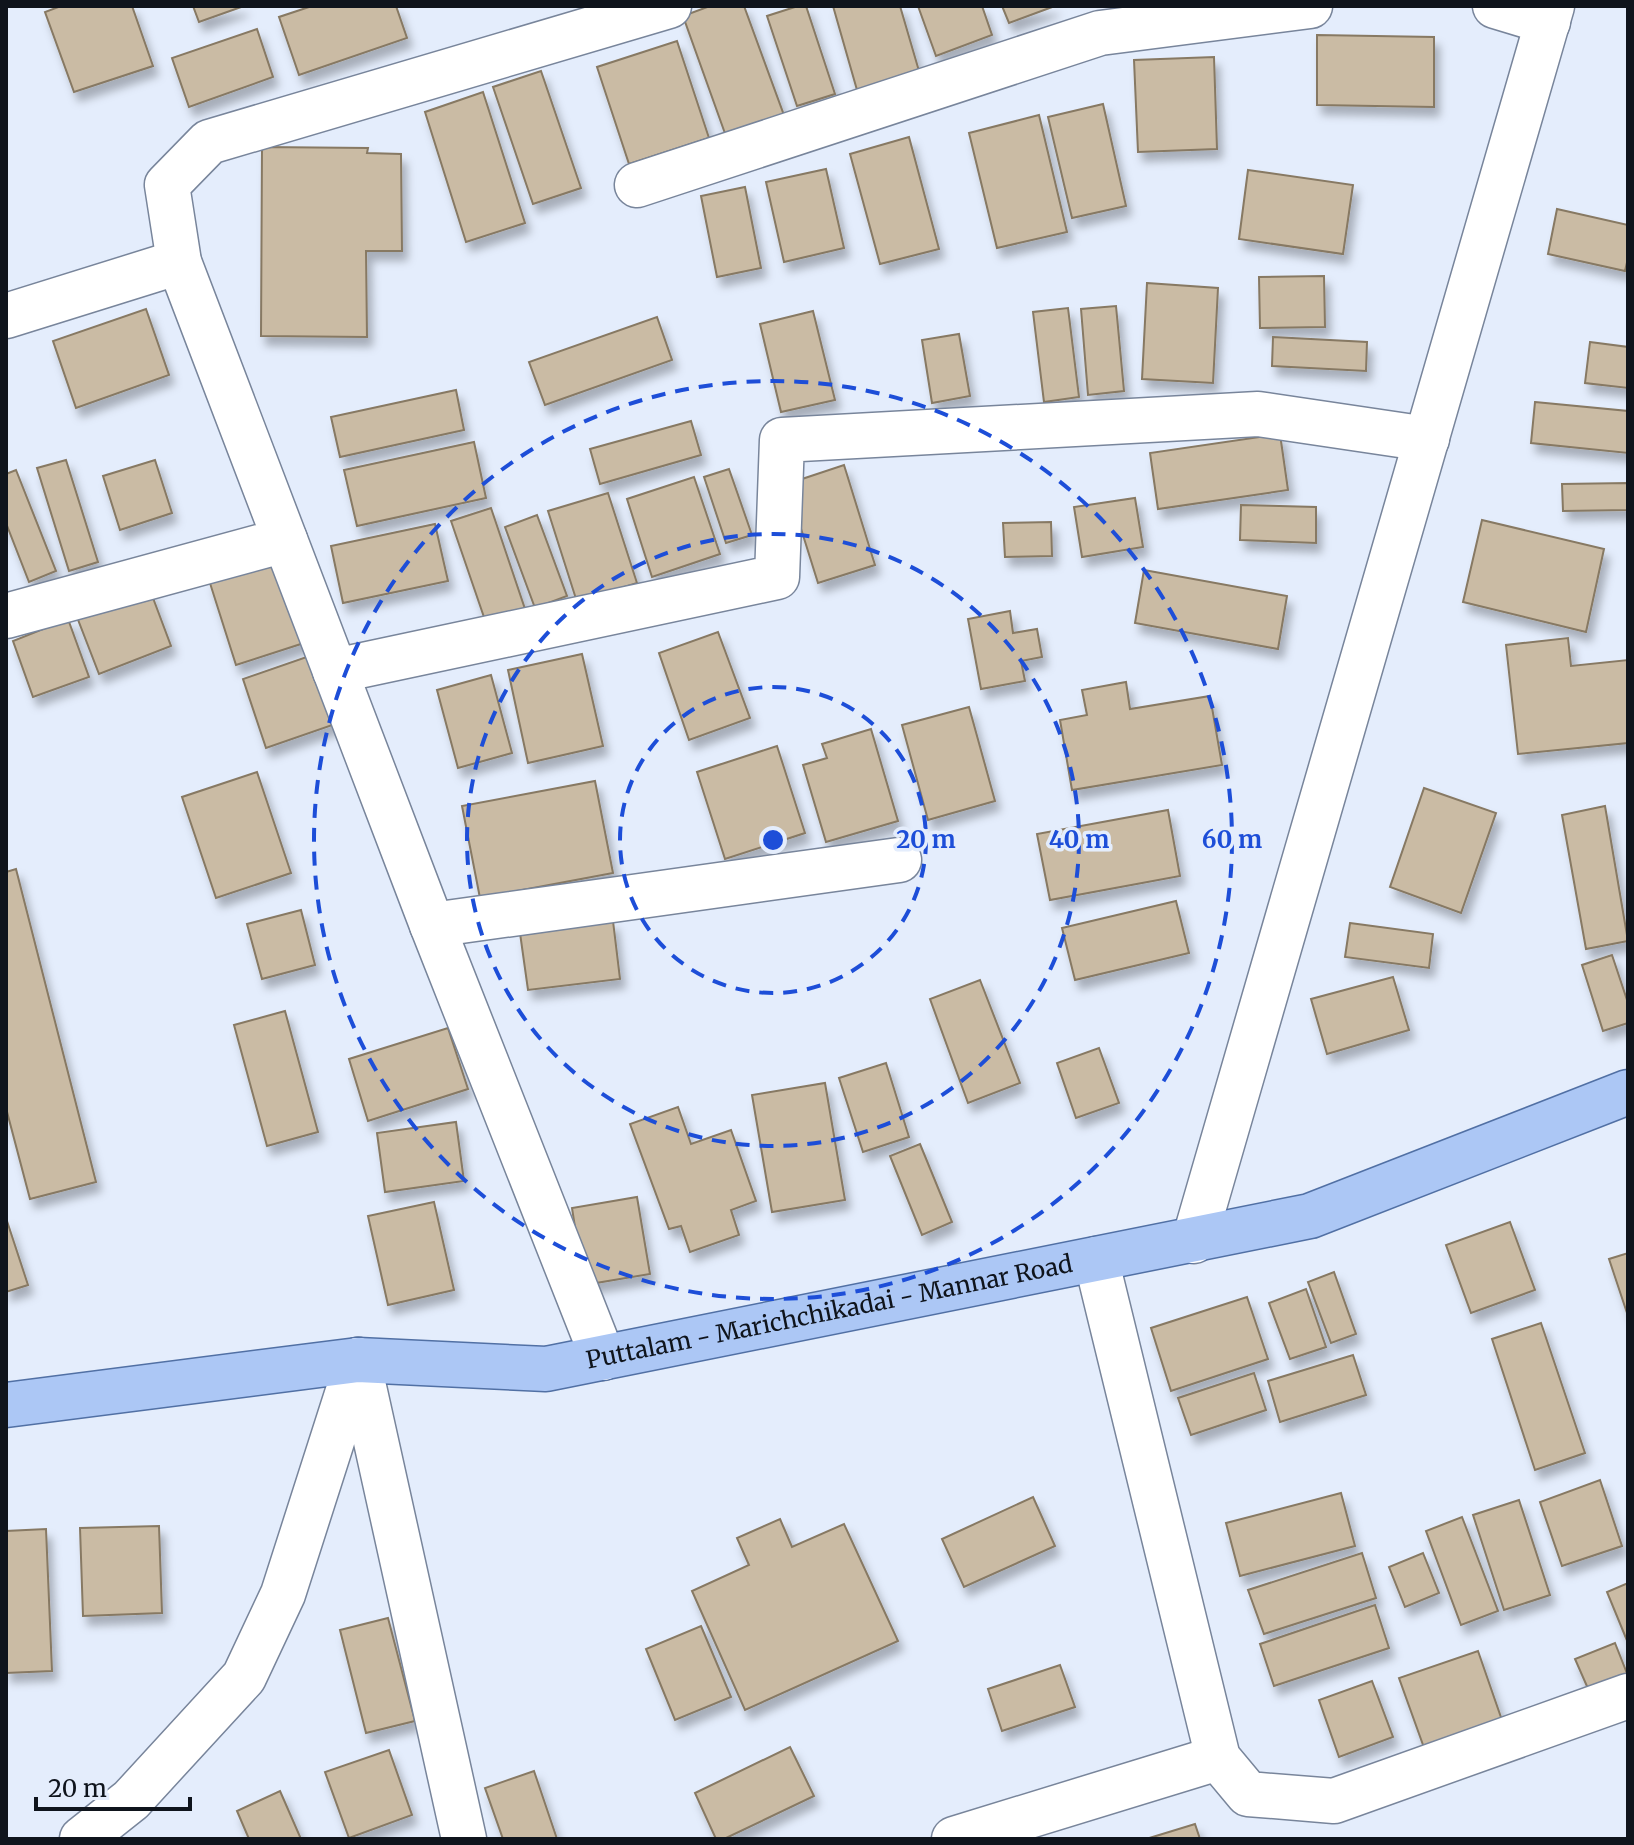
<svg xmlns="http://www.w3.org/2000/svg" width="1634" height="1845" font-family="Merriweather,serif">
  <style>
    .building { fill: #cabba4; stroke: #877963; stroke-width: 2; filter: url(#shadow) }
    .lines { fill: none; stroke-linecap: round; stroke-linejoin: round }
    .minor-casing { stroke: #78859b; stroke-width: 47 }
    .tertiary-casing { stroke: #78859b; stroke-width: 47 }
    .primary-casing { stroke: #5170a4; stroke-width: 47 }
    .minor { stroke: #fff; stroke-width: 44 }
    .tertiary { stroke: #fff; stroke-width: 44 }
    .primary { stroke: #acc7f5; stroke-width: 44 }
    .ring { fill: none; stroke: #1d4ed8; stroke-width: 4; stroke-dasharray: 14 10 }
    .labels { text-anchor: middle; stroke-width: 7; stroke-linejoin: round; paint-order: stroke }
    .street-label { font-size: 24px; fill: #0f141c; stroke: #e4edfc }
    .centre { fill: #1d4ed8; stroke: #e4edfc; stroke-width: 4 }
    .ring-label { font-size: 24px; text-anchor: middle; font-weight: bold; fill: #1d4ed8; stroke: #e4edfc; stroke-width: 7; stroke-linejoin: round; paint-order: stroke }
  </style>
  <defs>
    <filter id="shadow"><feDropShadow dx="5" dy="9" stdDeviation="4" flood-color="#0004"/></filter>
  </defs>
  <rect width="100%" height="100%" fill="#e4edfc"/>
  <g class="building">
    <path d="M61,6h71l21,60 -79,26 -29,-80z"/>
    <path d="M193,6h51l-45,16z"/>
    <path d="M312,6h84l11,32 -108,37 -20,-58z"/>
    <path d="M710,6h34l41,112 -58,21 -44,-123z"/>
    <path d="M798,6h8l29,88 -38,12 -30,-90z"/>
    <path d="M833,6h67l19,65 -62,19z"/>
    <path d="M918,6h64l10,29 -56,21z"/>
    <path d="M1002,6h53l-46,17z"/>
    <path d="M257,29l16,48 -84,30 -17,-49z"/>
    <path d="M1317,35l117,2v70l-117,-2z"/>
    <path d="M677,41l32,97 -80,26 -32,-97z"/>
    <path d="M1214,57l3,92 -79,3 -4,-92z"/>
    <path d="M541,71l40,117 -48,16 -40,-117z"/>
    <path d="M483,92l42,131 -59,19 -41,-130z"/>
    <path d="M1103,104l23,102 -54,12 -24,-101z"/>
    <path d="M1039,115l28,117 -70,16 -28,-115z"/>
    <path d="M909,137l30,112 -59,15 -30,-110z"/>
    <path d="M262,147l106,1 -1,5 34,1 1,97h-36l1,86 -106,-1z"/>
    <path d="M826,169l18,79 -60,14 -18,-80z"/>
    <path d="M1248,170l105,15 -10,69 -104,-15z"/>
    <path d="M745,187l16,81 -44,9 -16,-81z"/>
    <path d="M1557,209l71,16v33l-3,13 -77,-17z"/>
    <path d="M1324,276l1,51 -65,1 -1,-51z"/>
    <path d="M1147,283l71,5 -5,95 -71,-4z"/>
    <path d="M1116,306l8,85 -36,4 -7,-86z"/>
    <path d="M1068,308l11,89 -35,5 -11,-90z"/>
    <path d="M146,309l23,66 -93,33 -23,-67z"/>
    <path d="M813,311l22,89 -54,12 -21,-88z"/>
    <path d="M657,317l15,43 -127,45 -16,-43z"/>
    <path d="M959,334l11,62 -38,7 -10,-63z"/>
    <path d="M1273,337l94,5 -1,29 -94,-5z"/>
    <path d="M1590,342l38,5v41l-43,-5z"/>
    <path d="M456,390l8,40 -124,27 -9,-40z"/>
    <path d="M1535,402l93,9v42l-97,-10z"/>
    <path d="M691,421l10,34 -101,29 -10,-35z"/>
    <path d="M1280,434l8,56 -130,19 -8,-56z"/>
    <path d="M474,442l12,56 -129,28 -13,-56z"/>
    <path d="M66,460l32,102 -29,9 -32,-103z"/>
    <path d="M155,460l17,53 -52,17 -17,-54z"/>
    <path d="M844,465l31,100 -57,18 -31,-99z"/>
    <path d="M729,469l23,66 -26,8 -22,-66z"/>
    <path d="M16,470l40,101 -27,11 -23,-59v-49z"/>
    <path d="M694,477l26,77 -68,23 -25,-78z"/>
    <path d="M1628,483v27l-65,1 -1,-27z"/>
    <path d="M608,493l29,90 -60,19 -29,-91z"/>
    <path d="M1135,498l8,49 -61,10 -8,-50z"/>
    <path d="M1241,505l75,2v36l-76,-3z"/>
    <path d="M491,508l34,101 -39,14 -35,-102z"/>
    <path d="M537,515l30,81 -32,12 -30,-81z"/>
    <path d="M1482,520l122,29 -18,83 -123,-30z"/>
    <path d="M1051,522l1,34 -47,1 -2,-34z"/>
    <path d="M435,524l13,57 -105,22 -12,-57z"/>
    <path d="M280,557l27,85 -71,23 -27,-85z"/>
    <path d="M1144,570l143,26 -9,53 -143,-26z"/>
    <path d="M150,590l21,56 -72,28 -22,-57z"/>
    <path d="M1010,611l3,22 24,-4 5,28 -21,4 4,20 -44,8 -13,-70z"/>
    <path d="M68,619l21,58 -56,20 -20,-56z"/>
    <path d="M718,632l32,86 -61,22 -30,-87z"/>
    <path d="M1568,638l3,28 57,-6v83l-110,11 -12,-109z"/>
    <path d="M321,652l23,69 -78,27 -23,-69z"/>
    <path d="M582,654l21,92 -75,17 -20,-93z"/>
    <path d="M491,675l21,78 -54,15 -21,-78z"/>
    <path d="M1126,682l4,27 80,-13 12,69 -150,25 -12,-70 27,-5 -5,-25z"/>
    <path d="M969,707l26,94 -67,19 -26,-95z"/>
    <path d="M871,729l27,92 -72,21 -23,-77 24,-7 -5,-14z"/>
    <path d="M777,746l28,87 -80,26 -28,-87z"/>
    <path d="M257,772l34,101 -75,25 -34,-101z"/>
    <path d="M595,781l18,92 -133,25 -18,-92z"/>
    <path d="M1424,788l72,25 -35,100 -71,-26z"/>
    <path d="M1605,806l23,135 -42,8 -24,-134z"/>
    <path d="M1168,810l12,66 -130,24 -13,-66z"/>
    <path d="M16,869l80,313 -66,17 -24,-91v-236z"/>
    <path d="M1176,901l13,52 -114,27 -13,-52z"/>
    <path d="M301,910l14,55 -53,14 -15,-55z"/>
    <path d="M613,921l7,58 -92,11 -8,-57z"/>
    <path d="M1350,923l83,11 -4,34 -84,-11z"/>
    <path d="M1612,955l16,48v20l-25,8 -21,-66z"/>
    <path d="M1393,977l16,53 -82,24 -16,-55z"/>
    <path d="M980,980l40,103 -52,20 -38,-104z"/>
    <path d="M285,1011l33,121 -51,14 -33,-121z"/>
    <path d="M448,1028l20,61 -100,32 -19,-62z"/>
    <path d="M1099,1048l20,55 -43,15 -19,-55z"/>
    <path d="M886,1063l23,74 -46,15 -24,-74z"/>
    <path d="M825,1083l20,117 -73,12 -20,-117z"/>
    <path d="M678,1107l13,37 40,-14 25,71 -25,9 8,25 -49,17 -9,-26 -12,3 -39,-105z"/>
    <path d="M456,1122l8,59 -79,11 -8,-59z"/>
    <path d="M920,1144l32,78 -30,13 -32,-79z"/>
    <path d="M637,1197l13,77 -66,11 -12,-77z"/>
    <path d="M434,1202l20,88 -66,15 -20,-89z"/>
    <path d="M6,1218l22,67 -22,7z"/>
    <path d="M1510,1222l25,68 -64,23 -25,-68z"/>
    <path d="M1628,1253v63l-19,-57z"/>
    <path d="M1334,1272l22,62 -25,9 -23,-61z"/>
    <path d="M1306,1289l20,58 -36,12 -21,-56z"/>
    <path d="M1247,1297l21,62 -97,32 -20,-63z"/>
    <path d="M1541,1323l44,130 -50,17 -43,-131z"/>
    <path d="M1353,1355l13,40 -86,27 -12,-41z"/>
    <path d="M1254,1373l12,37 -75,25 -13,-37z"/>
    <path d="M1600,1480l22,66 -60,20 -22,-64z"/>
    <path d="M1341,1493l14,53 -115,30 -14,-53z"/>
    <path d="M1033,1497l22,49 -91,41 -22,-48z"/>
    <path d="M1519,1500l31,95 -46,15 -31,-95z"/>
    <path d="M1462,1517l36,94 -37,14 -35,-94z"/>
    <path d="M780,1519l12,28 52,-23 54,117 -153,69 -53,-119 57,-26 -12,-27z"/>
    <path d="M159,1526l3,87 -79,3 -3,-88z"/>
    <path d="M46,1529l6,142 -46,2v-142z"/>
    <path d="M1362,1553l14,45 -112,36 -16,-44z"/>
    <path d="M1423,1553l16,40 -34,14 -16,-40z"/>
    <path d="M1628,1583v60l-21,-51z"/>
    <path d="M1375,1605l14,43 -115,38 -14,-42z"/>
    <path d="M388,1618l27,103 -49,12 -26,-103z"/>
    <path d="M701,1626l30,71 -56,23 -29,-71z"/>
    <path d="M1615,1643l13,33 -35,24 -18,-41z"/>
    <path d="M1478,1651l27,78 -78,27 -28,-78z"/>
    <path d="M1060,1665l15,42 -73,24 -14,-42z"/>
    <path d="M1372,1681l21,56 -54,20 -20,-57z"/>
    <path d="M790,1747l24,49 -90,43h-8l-21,-46z"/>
    <path d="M389,1750l23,65 -63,23 -24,-66z"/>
    <path d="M534,1771l23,68h-54l-18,-51z"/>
    <path d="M280,1791l21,48h-52l-12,-28z"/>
    <path d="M1195,1824l5,15h-54z"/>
  </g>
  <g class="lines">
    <defs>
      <g id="minor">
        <path d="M1495,6l53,16"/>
        <path d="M637,185l463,-152 210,-27"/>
        <path d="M6,316l173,-54"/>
        <path d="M6,616l279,-76"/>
        <path d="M335,671l442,-94 5,-137 476,-26 169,25"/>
        <path d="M432,925l467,-65"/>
        <path d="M1194,1241l358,-1235"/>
        <path d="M1096,1259l122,499 30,36 86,7 294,-105"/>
        <path d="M603,1358l-171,-433 -253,-663 -12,-77 42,-43 460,-136"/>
        <path d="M358,1360l106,479"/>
        <path d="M954,1839l264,-81"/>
      </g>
      <path id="tertiary" d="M82,1839l49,-39 113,-123 39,-83 75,-234"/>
      <g id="primary">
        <path id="s1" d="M6,1405l352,-45 188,9 764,-153 318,-124"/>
      </g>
    </defs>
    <use href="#minor" class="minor-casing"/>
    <use href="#tertiary" class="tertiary-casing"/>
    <use href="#primary" class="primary-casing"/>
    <use href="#minor" class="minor"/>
    <use href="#tertiary" class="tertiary"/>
    <use href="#primary" class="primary"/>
  </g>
  <g class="ring">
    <circle cx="773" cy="840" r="153"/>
    <circle cx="773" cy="840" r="306"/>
    <circle cx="773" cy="840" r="459"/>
  </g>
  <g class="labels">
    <g class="street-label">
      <text dy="8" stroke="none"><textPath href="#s1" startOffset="832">Puttalam - Marichchikadai - Mannar Road</textPath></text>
    </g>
  </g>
  <circle cx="773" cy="840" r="12" class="centre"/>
  <g class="ring-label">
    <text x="926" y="848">20 m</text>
    <text x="1079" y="848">40 m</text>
    <text x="1232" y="848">60 m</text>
  </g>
  <rect width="1634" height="1845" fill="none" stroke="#0f141c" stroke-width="16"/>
  <path d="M36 1797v12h154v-12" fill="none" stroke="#0f141c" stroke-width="4"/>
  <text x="48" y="1797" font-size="24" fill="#0f141c" stroke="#e4edfc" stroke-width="6" paint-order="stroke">20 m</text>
</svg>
